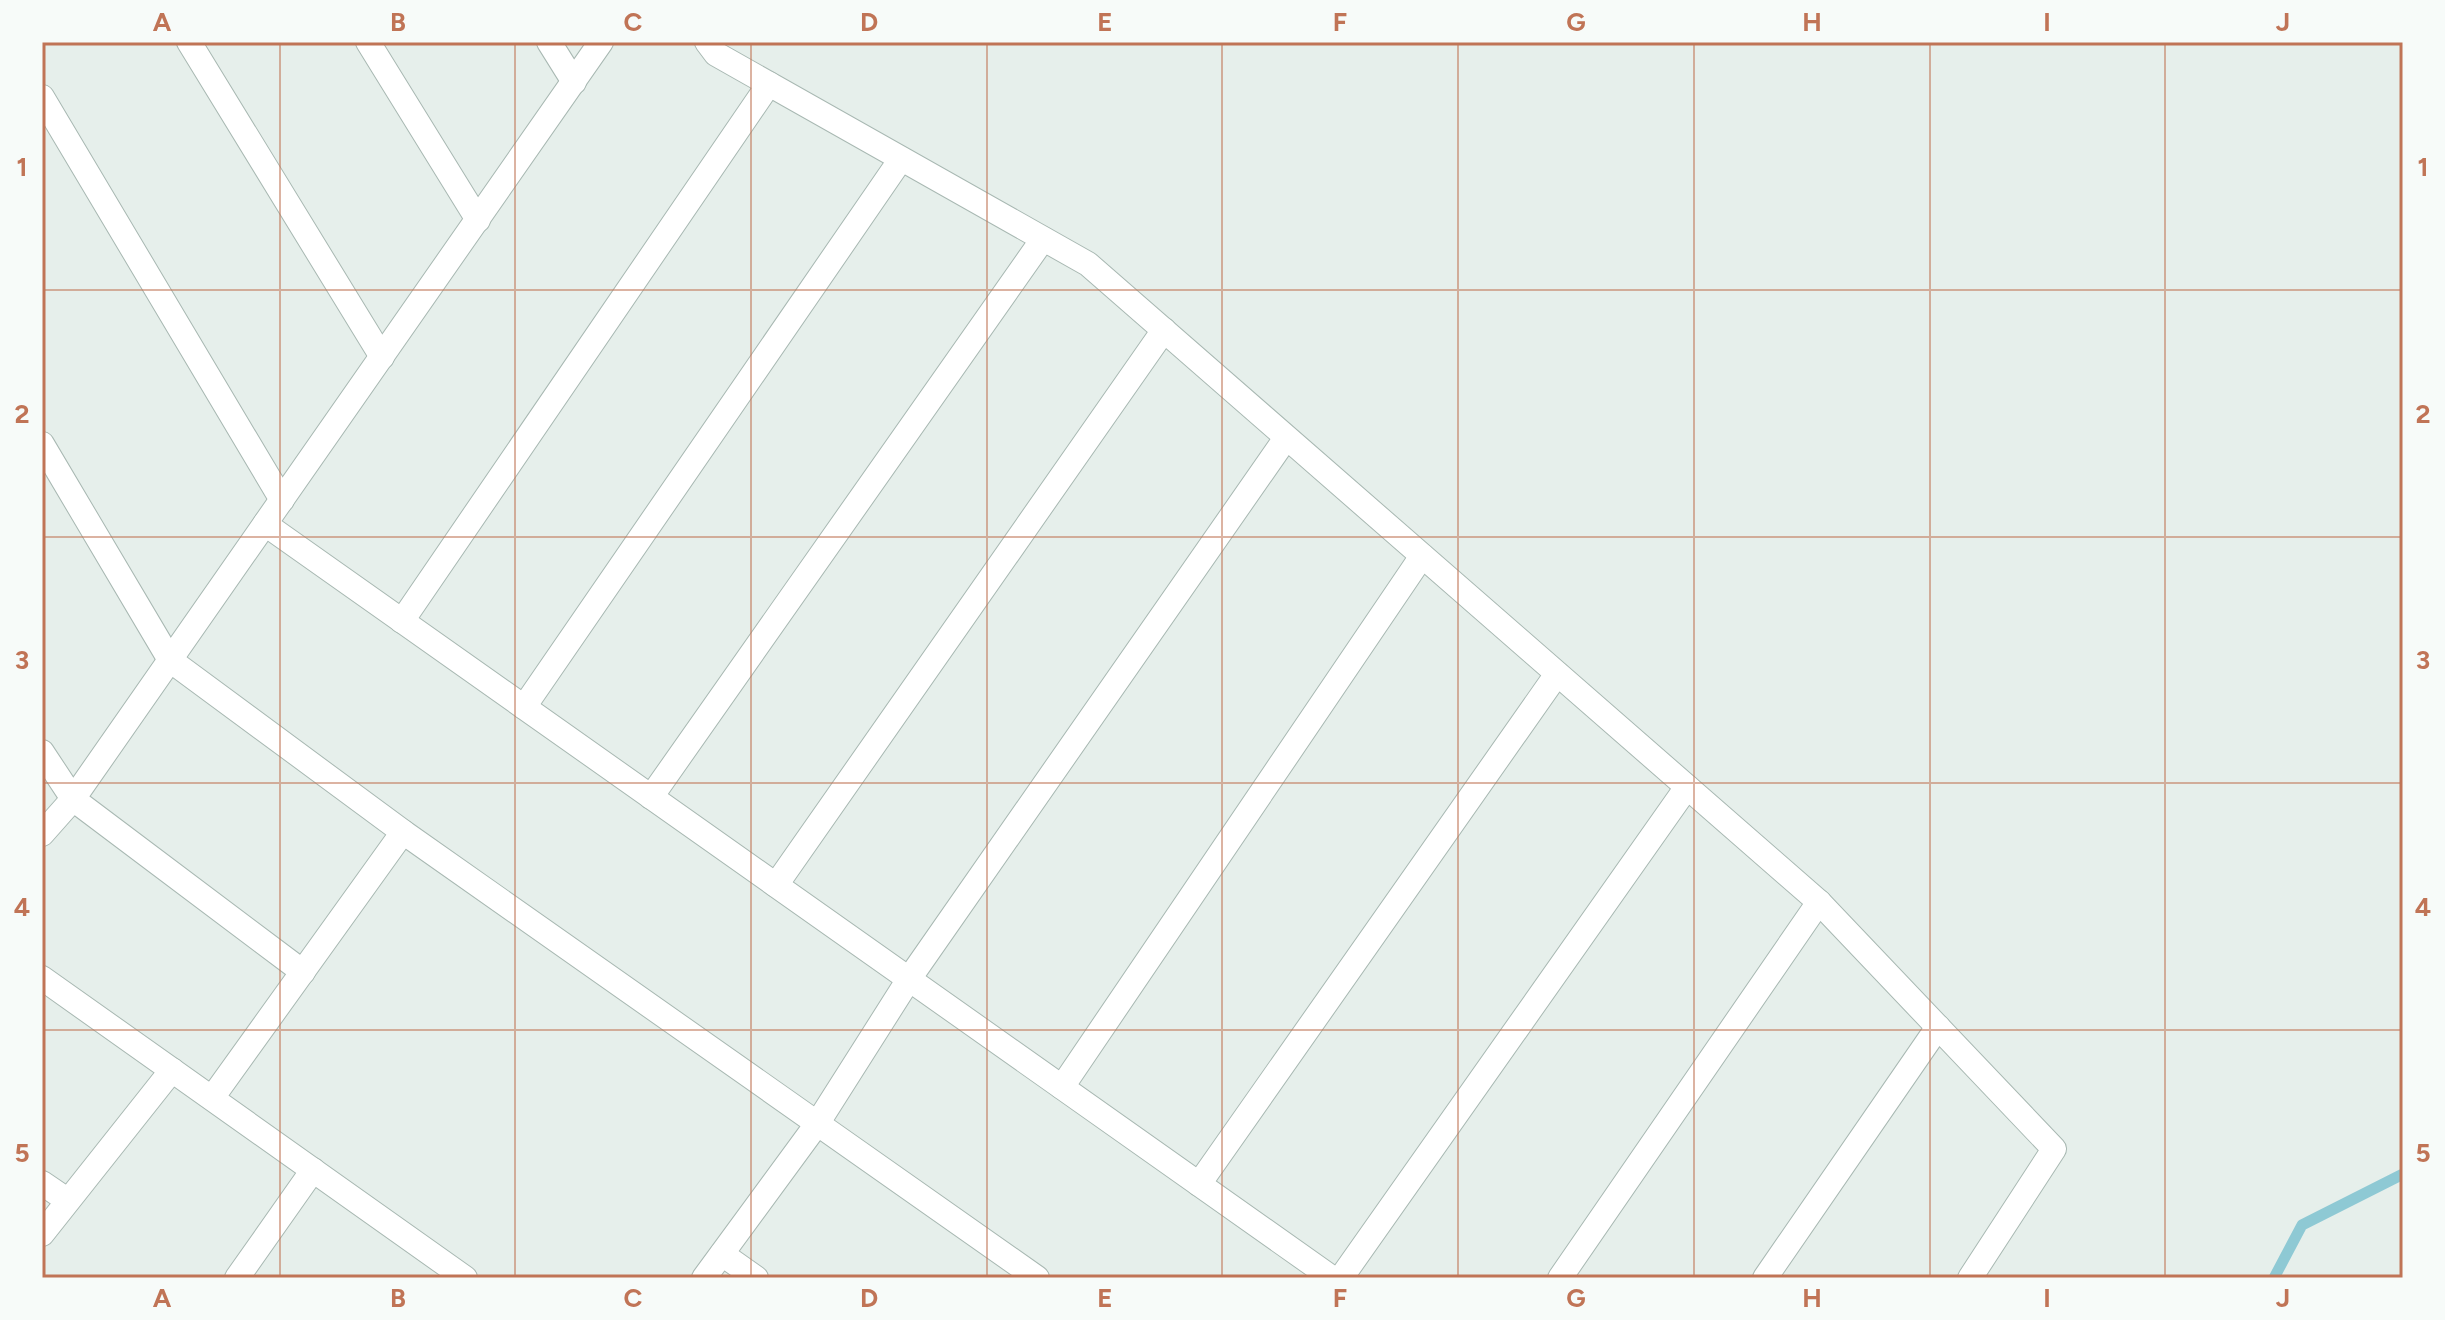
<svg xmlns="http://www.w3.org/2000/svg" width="2445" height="1320" font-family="Figtree,sans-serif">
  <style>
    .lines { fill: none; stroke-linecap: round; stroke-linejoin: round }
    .stream { stroke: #8ec9d4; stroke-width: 11 }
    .minor-casing { stroke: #a8b8b2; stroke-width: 26 }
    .minor { stroke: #fff; stroke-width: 24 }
    .grid { fill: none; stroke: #c07456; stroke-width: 2; stroke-opacity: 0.55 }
    .neatline { fill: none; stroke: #c07456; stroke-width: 3 }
    .grid-label { font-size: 26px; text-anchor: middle; font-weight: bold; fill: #c07456 }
  </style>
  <rect width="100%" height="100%" fill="#e6efeb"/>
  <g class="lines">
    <path class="stream" d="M2274,1278l28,-53 101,-51"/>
    <defs>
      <g id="minor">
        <path d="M189,42l193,315"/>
        <path d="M368,42l110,178"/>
        <path d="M549,42l25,40"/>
        <path d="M707,42l9,12 372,210 731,638 235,247 -84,129"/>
        <path d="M42,97l240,403"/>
        <path d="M42,444l128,216 233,172 634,446"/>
        <path d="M265,524l1067,754"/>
        <path d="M402,621l367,-537"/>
        <path d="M524,707l377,-548"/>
        <path d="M42,752l31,47 230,173"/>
        <path d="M651,797l392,-558"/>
        <path d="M42,834l31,-35 528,-757"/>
        <path d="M776,885l388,-555"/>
        <path d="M42,978l423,300"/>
        <path d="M1062,1087l360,-531"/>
        <path d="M212,1098l191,-266"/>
        <path d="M42,1183l25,17"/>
        <path d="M1199,1184l358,-510"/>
        <path d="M42,1234l130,-164"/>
        <path d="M722,1254l34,24"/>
        <path d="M237,1278l76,-108"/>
        <path d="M704,1278l113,-154 92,-145 377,-541"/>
        <path d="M1341,1278l346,-491"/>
        <path d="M1560,1278l259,-376"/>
        <path d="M1765,1278l173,-251"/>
      </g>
    </defs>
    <use href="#minor" class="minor-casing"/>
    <use href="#minor" class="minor"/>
  </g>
  <path class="grid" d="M280,42v1236M515,42v1236M751,42v1236M987,42v1236M1222,42v1236M1458,42v1236M1694,42v1236M1930,42v1236M2165,42v1236M42,290h2361M42,537h2361M42,783h2361M42,1030h2361"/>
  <rect width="2445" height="1320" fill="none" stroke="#f7fbf9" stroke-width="88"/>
  <rect x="44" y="44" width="2357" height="1232" class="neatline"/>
  <g class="grid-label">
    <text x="162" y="31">A</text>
    <text x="398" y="31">B</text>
    <text x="633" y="31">C</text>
    <text x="869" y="31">D</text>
    <text x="1105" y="31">E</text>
    <text x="1340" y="31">F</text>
    <text x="1576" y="31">G</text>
    <text x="1812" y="31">H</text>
    <text x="2047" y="31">I</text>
    <text x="2283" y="31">J</text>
    <text x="22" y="176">1</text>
    <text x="2423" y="176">1</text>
    <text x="22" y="423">2</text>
    <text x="2423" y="423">2</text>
    <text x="22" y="669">3</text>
    <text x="2423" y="669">3</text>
    <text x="22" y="916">4</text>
    <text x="2423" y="916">4</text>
    <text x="22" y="1162">5</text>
    <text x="2423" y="1162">5</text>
    <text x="162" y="1307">A</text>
    <text x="398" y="1307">B</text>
    <text x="633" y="1307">C</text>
    <text x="869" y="1307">D</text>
    <text x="1105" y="1307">E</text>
    <text x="1340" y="1307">F</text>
    <text x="1576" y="1307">G</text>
    <text x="1812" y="1307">H</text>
    <text x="2047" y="1307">I</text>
    <text x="2283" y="1307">J</text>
  </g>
</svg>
